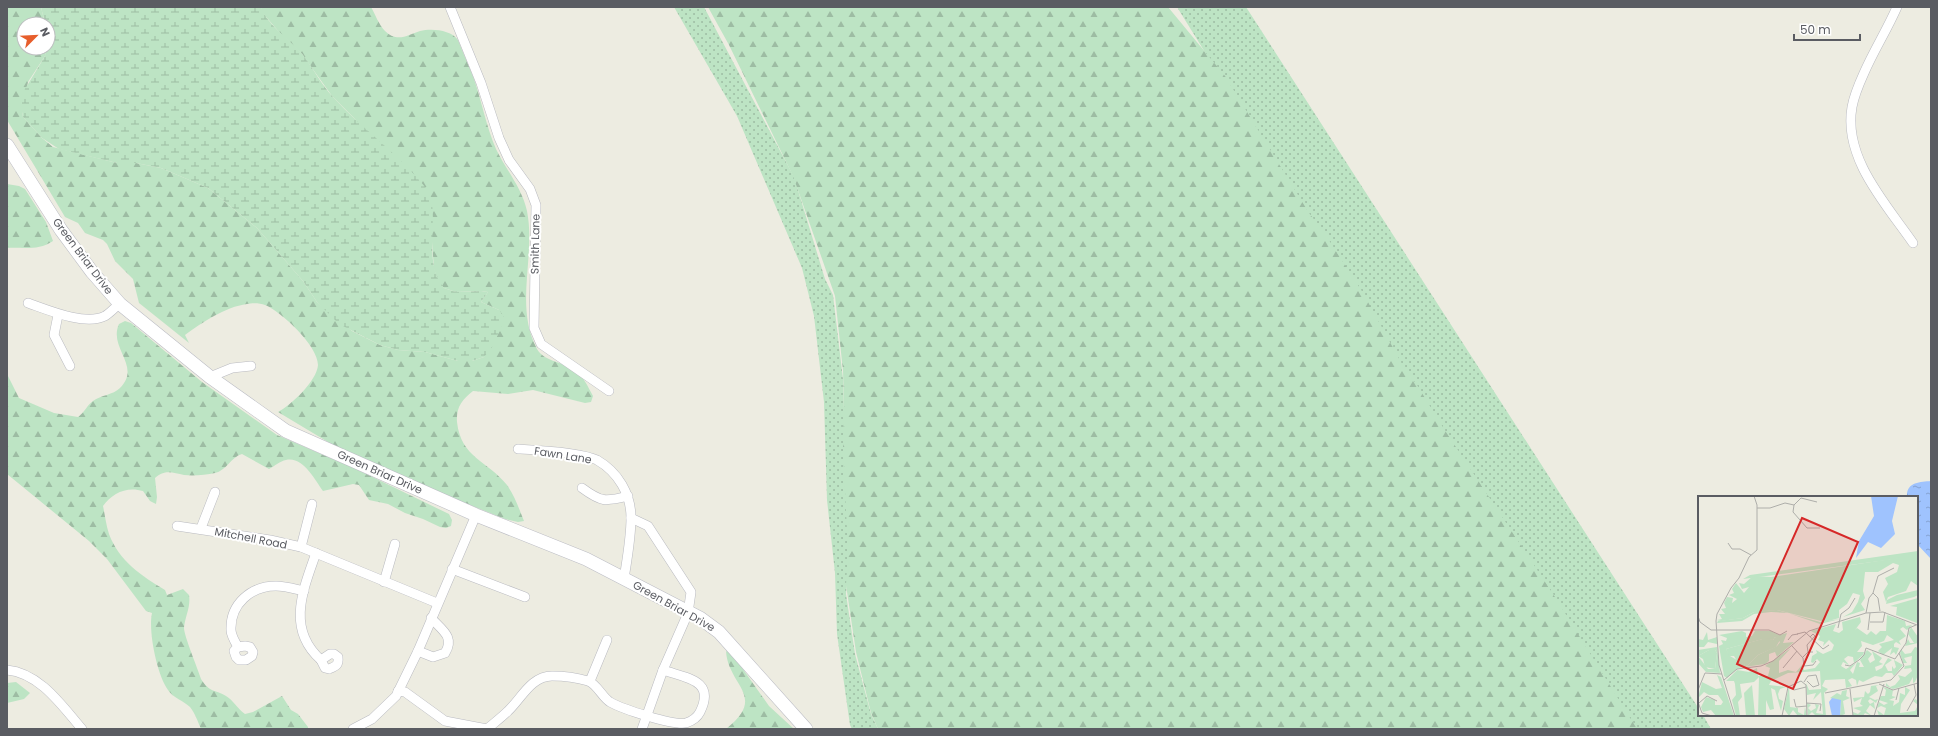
<svg xmlns="http://www.w3.org/2000/svg" width="1938" height="736" font-family="Poppins,sans-serif">
  <style>
    .grass { fill: url(#grass-dots) }
    .forest { fill: url(#forest-firs) }
    .wetland { fill: url(#wetland-marsh) }
    .water { fill: url(#water-ripples) }
    .lines { fill: none; stroke-linecap: round; stroke-linejoin: round }
    .street-casing { stroke: #b9bac0; stroke-width: 10 }
    .secondary-casing { stroke: #bcbdc5; stroke-width: 14 }
    .street { stroke: #fff; stroke-width: 9 }
    .secondary { stroke: #fff; stroke-width: 13 }
    .labels { text-anchor: middle; stroke-width: 4; stroke-linejoin: round; paint-order: stroke }
    .street-label { font-size: 11px; fill: #5a5c62; stroke: #fff }
    .inset-road { fill: none; stroke: #aeaeaa; stroke-width: 1 }
    .view { fill: #d62828; fill-opacity: 0.15; stroke: #d62828; stroke-width: 2 }
    .inset-edge { fill: none; stroke: #5a5c62; stroke-width: 2 }
  </style>
  <defs>
    <pattern id="grass-dots" width="8" height="8" patternUnits="userSpaceOnUse"><rect width="8" height="8" fill="#bde4c4"/><path d="M2 2h.1M6 6h.1" fill="none" stroke="#9dbca3" stroke-width="1.8" stroke-linecap="round"/></pattern>
    <pattern id="forest-firs" width="22" height="20" patternUnits="userSpaceOnUse"><rect width="22" height="20" fill="#bde4c4"/><path d="M5 1l3.5 6h-7zM16 11l3.5 6h-7z" fill="#9dbca3"/></pattern>
    <pattern id="wetland-marsh" width="20" height="14" patternUnits="userSpaceOnUse"><rect width="20" height="14" fill="#bde4c4"/><path d="M1 5h8M5 5V1M11 12h8M15 12V8" fill="none" stroke="#9dbca3"/></pattern>
    <pattern id="water-ripples" width="26" height="14" patternUnits="userSpaceOnUse"><rect width="26" height="14" fill="#9fc3fe"/><path d="M2 4q2-2 4 0t4 0M15 11q2-2 4 0t4 0" fill="none" stroke="#85a2d1"/></pattern>
  </defs>
  <rect width="100%" height="100%" fill="#edece1"/>
  <g class="grass">
    <path d="M674,7h30l90,170 31,102 8,16 10,84 6,180 -3,35 9,60 16,60 7,15h-26l-2,-4 -13,-91 -2,-61 -8,-73 -3,-98 -10,-86 -12,-48 -65,-152z"/>
    <path d="M1177,7h69l453,702v6h4l8,14h-87z"/>
  </g>
  <g class="forest">
    <path d="M7,7h34l4,17h-21v24h22l-1,8 -17,26 -6,30 1,5 19,21 11,9 64,16h19l25,5 47,20 49,40 46,53 14,21 35,29 28,14 18,5 27,2 33,9h14l12,-4 15,-47 -18,-8 7,-10 -7,-1 -25,1 -12,-4 -5,-5 -5,-14 -2,-27 -77,-123 -23,-23 -30,-42 -23,-22 -17,-20 -1,-5h110c4,7 8,18 14,24 12,12 23,4 35,0 12,-3 31,-1 38,9 5,13 11,26 16,39 8,23 12,47 22,70 10,21 26,39 31,62 9,45 -13,95 10,138 7,13 28,13 39,22 8,6 12,16 17,25l-2,6 -6,1 -52,-13 -25,4 -35,-3c-11,9 -17,16 -16,31 4,36 31,39 50,63 8,11 12,24 17,36l-6,1 -13,-3 -75,-30 -97,-44 -55,-33c13,-7 39,-31 40,-47 0,-19 -36,-53 -53,-60 -5,-2 -13,-2 -18,-1 -22,3 -44,18 -62,31l4,8 -50,-40 -6,-24 -18,-18 -8,-17 -4,-4 -18,-7 -7,-10 -13,-6 -58,-97z"/>
    <path d="M708,7h460l57,69 84,137 16,21 38,59 40,73 14,19 27,44 111,168 82,132h-759l-7,-16 -15,-61 -10,-67 2,-34 -5,-102 1,-43 -1,-35 -8,-75 -42,-120 -64,-131z"/>
    <path d="M7,184l12,2 6,3 21,33 7,19c-15,10 -29,6 -46,7z"/>
    <path d="M125,321l6,2 71,59 75,53 79,34 93,45 3,6 -1,6 -5,2 -6,-1 -17,-8 -18,-6 -17,-9 -19,-4 -10,-15 -6,-1 -30,7c-8,-11 -20,-35 -37,-31 -6,1 -11,6 -17,9l-27,-15c-11,3 -16,17 -27,19 -9,2 -22,3 -31,2 -11,-2 -19,-6 -29,3l2,19 -1,7 -6,-3 -7,-10c-16,-5 -31,2 -40,15 2,9 3,19 6,28 10,27 33,42 56,56l2,5 16,-6 6,6c2,12 -4,21 -5,33 0,8 14,41 17,51 9,14 13,10 25,17 7,4 12,13 19,18l8,-2 29,-16 9,14 7,4 10,13v2h-107c-3,-7 -6,-16 -11,-22 -6,-6 -17,-9 -22,-17 -11,-15 -20,-59 -16,-77l-6,-2 -39,-52 -18,-18 -82,-67v-100l12,24 35,15 24,4c7,-5 9,-12 15,-16 8,-6 20,-6 27,-13 22,-22 -12,-40 -1,-64z"/>
    <path d="M726,651l7,4 36,51 25,23h-68c42,-33 2,-43 0,-78z"/>
    <path d="M16,682l14,11 -6,6 -17,4v-20z"/>
  </g>
  <path class="wetland" d="M41,7h220c6,18 30,33 42,48 10,13 18,29 30,42 29,32 66,57 93,91 17,21 -6,72 18,100l12,4 25,-1 7,1 -7,10 18,8 4,5v7l-10,24 -9,11 -12,4h-14l-33,-9 -27,-2 -18,-5 -41,-21 -22,-22 -14,-21 -46,-53 -49,-40 -47,-20 -25,-5h-19l-58,-14 -17,-11 -19,-21 -1,-5v-18l23,-38 1,-8h2v-24h-3z"/>
  <path class="water" d="M1931,481v78l-14,-15v-47h-10c-1,-15 13,-15 24,-16z"/>
  <g class="lines">
    <defs>
      <g id="street">
        <path d="M450,7l31,76 18,55 10,22 21,29 6,16 -2,123 7,16 68,47"/>
        <path d="M1897,7c-10,23 -23,43 -33,66 -5,11 -10,23 -12,34 -9,51 34,97 61,136"/>
        <path d="M28,303c20,7 57,23 77,13 5,-3 10,-9 15,-12"/>
        <path d="M58,315l-4,20 16,31"/>
        <path d="M210,377l22,-9 19,-2"/>
        <path d="M518,449c19,1 63,3 79,11 21,12 34,34 34,58 0,20 -4,41 -7,61"/>
        <path d="M582,488c19,14 23,14 46,8"/>
        <path d="M631,518l17,8 43,66 -3,21 -25,57 -21,59"/>
        <path d="M177,526l93,14 31,7 136,56"/>
        <path d="M201,528l14,-36"/>
        <path d="M301,547l11,-43"/>
        <path d="M316,553c-13,37 -30,76 5,107"/>
        <path d="M452,569l73,28"/>
        <path d="M384,582l11,-38"/>
        <path d="M245,646l5,1 3,5 -1,4 -6,4h-7l-3,-3 -2,-6 4,-4z"/>
        <path d="M238,647c-3,-5 -7,-12 -7,-17 -1,-26 20,-44 45,-44 9,0 19,3 28,5"/>
        <path d="M418,651l15,6 12,-4c10,-16 -3,-23 -14,-35"/>
        <path d="M330,654h4l4,3c1,8 -2,9 -9,12l-4,-1 -4,-8z"/>
        <path d="M7,670c33,3 55,36 75,59"/>
        <path d="M590,681l17,-41"/>
        <path d="M398,691l7,1 40,29 42,8"/>
        <path d="M353,729l19,-10 24,-23 22,-45 58,-136"/>
        <path d="M487,729c7,-6 15,-12 21,-18 13,-12 23,-35 44,-35 10,0 26,2 36,5 9,3 14,16 22,21 12,7 64,24 76,21 6,-2 11,-5 14,-11 16,-32 -14,-34 -37,-42"/>
      </g>
      <path id="secondary" d="M7,145l54,85 31,42 28,32 90,73 76,54 190,84 110,44 114,59 19,14 87,97"/>
    </defs>
    <use href="#street" class="street-casing"/>
    <use href="#secondary" class="secondary-casing"/>
    <use href="#street" class="street"/>
    <use href="#secondary" class="secondary"/>
  </g>
  <g class="labels">
    <g class="street-label">
      <text transform="translate(535 244) rotate(-89)" y="4">Smith Lane</text>
      <text transform="translate(83 256) rotate(53)" y="4">Green Briar Drive</text>
      <text transform="translate(563 455) rotate(9)" y="4">Fawn Lane</text>
      <text transform="translate(380 472) rotate(24)" y="4">Green Briar Drive</text>
      <text transform="translate(251 538) rotate(11)" y="4">Mitchell Road</text>
      <text transform="translate(674 606) rotate(29)" y="4">Green Briar Drive</text>
    </g>
  </g>
  <g transform="translate(1698 496)">
    <rect width="220" height="220" fill="#edece1"/>
    <path d="M220,55v5l-175,23 7,-4zM79,114l43,12 20,-3 -20,5 -32,-11 -17,-1 -17,2 -12,7 -25,2 1,-2 25,-3 13,-7z" fill="#bde4c4"/>
    <path d="M220,59v31l-7,-5 -5,10 -18,6 -2,5 -3,-10 5,-8 -3,-6 12,-6 2,-7 -6,-2 -15,9h-13l-2,19 2,7 -4,6 4,6 -22,7 9,-5 6,-10 2,-7 -7,-2 -6,11 -8,6v8l-14,4 -48,-12 -23,2 -11,6 -22,3 -4,-1 5,-1 -3,-5h6l-4,-5 5,-1 -2,-5 3,-6 6,1 -1,5 5,-4 -8,-4 5,-2 -2,-4 4,-6 8,10 5,-6 -7,2 -3,-6 5,1 9,-8 18,1zM220,94v5l-4,2 -28,7 1,-4 10,-5zM220,102l-1,25 -21,-8 1,-8 -7,-1zM189,119l18,6 1,5 6,-1 -5,5 -4,-3 -3,2 6,7 -7,5 2,4 -5,-3 -2,2v3l5,1 -3,7 -2,-3 -4,3 2,-7 -9,7 -5,-4 4,-4 -3,-3 15,-4 -7,-5 -3,6 -11,4 -12,-4 1,5 -5,6h7l-1,3 -9,8 -1,-6 -5,-1 -4,3 5,6 -6,-3 -2,4 5,3 10,-6 -6,7 3,4 4,-12 3,1 -1,4h5l-4,-7 7,-10 5,4 -4,5 2,4 5,-3 -3,-9 10,7 -3,4 4,2 -8,3 1,4 6,-3 6,-10 4,2 -7,5 3,6h4v-5l2,3 2,-2 -2,-7 9,5 -9,11 -2,-3h-6l-4,4 -7,-1 -12,6 -4,-2 -2,6 -1,-6 -4,-2 -4,2 4,6 -6,2 -1,-9 -20,1 -3,6 6,3 -4,4 2,23h-10l-4,-4 -4,4 -1,-13 4,2 -3,3 3,3 5,-3 -1,-4 4,1 -3,8 7,1 -2,-22 -8,8 3,-7 -9,2 -1,-12 3,7 12,-1 -1,-18 -32,2 -17,8 -2,4 17,2 -6,2 -2,5 1,5 4,2 -2,10 -6,-21 -4,-2 3,21 -4,1 -4,-10v16h-8l1,-39 -5,5 -14,2 2,13 -4,5 2,14h-4l-4,-16 4,-5 -1,-11 -1,-3h-8l11,-11 12,2 8,-4 1,8h10l2,-8 -5,-2 26,-18 -12,13v12l9,-3 8,2 6,-7 2,5 11,-2 5,-6 -3,-3 -4,4 -2,-1 1,-6 5,-3 -1,-3 7,4 9,-4 2,-5 -5,-5 -6,6 1,-4 -6,-2 2,-4 -9,-5 25,-7 -3,7 6,2 4,-3 -1,-8 18,-5 1,5 -6,8 2,-2 10,7 4,-4 5,4 4,-4h6zM213,131l7,10v6l-13,3 3,-7 2,4h4l-6,-9zM57,135h16l8,4 8,-2 -4,10 11,-1 -17,15 -2,-5 -6,2v7l-4,3 -27,4 -11,10 -3,-2 -5,-30 4,-2 -2,-4 5,1 1,-3 -8,-3 23,-4 4,2v4l6,-1zM77,141l5,5 -3,4 -19,9 -11,11 -17,-10 -4,-7 37,-10 10,1zM9,136l1,8 9,-3v7l-9,-2 -4,5h-6v-8l5,1zM19,151l3,26 -14,-1 -8,-9v-13zM11,154h6l2,3 -2,16h-7l-10,-13zM217,151l3,1v27l-3,7 -2,1v-6l-4,7 -12,4 -4,1 -7,-3v-3l4,4 5,-2 5,-6 -2,-4 7,2 7,-6 -1,-3 -7,1 1,-3 6,-1 1,-9 -8,2 3,5h-4l-3,-10 1,-4 4,5 6,-1zM19,179l4,2 13,39h-18l-5,-6 -8,2 -2,-5 5,-10 9,3v5h6l2,-3 -5,-7h-9l-5,-3 -6,6 4,-16 14,7 6,-1zM54,189l3,31h-9l-2,-23zM181,189l-3,1 2,5 -9,6 6,3 3,-1 -2,4 -6,-4 -2,2 2,3 4,-2 1,7 -5,-4 -4,6 6,5 -7,-3 -2,3h-10v-4l5,2 3,-3 -8,-3 10,-2 -3,-2 2,-6 -8,4 -1,-4 11,-1 1,-6 3,3 2,-2 1,-6zM91,190l1,21 8,1v4l6,3 1,-8 2,9h-9l-5,-6 -4,6 -5,-7zM185,191l10,3 -1,6 4,1 -7,3 5,1 -1,5 6,-4 1,-9 5,2v-8l5,3 -9,14 -1,9 15,-2 3,-6 -5,-4 2,-2 3,2v15h-39l-2,-6 7,5 2,-7 -5,-2 -4,2 2,-6 5,3 4,-2 -9,-3 2,-4h4l1,-6zM149,194l-1,6 4,2 -7,3 2,13 -5,2 1,-15 -11,-3 7,-5 4,2 1,-4z" fill="#bde4c4" fill-rule="evenodd"/>
    <path d="M77,141l5,3 -4,7 -18,8 -11,11 -10,-5 -3,-5h-5l-3,-7 40,-11 7,2zM11,154h6l2,3 -2,16 -10,-2 -2,-8 -5,-3z" fill="#bde4c4"/>
    <path d="M173,0h27l-6,25 3,13 -14,14 -13,-6 -12,16 3,-17 15,-25zM134,202l9,2 -1,16h-8l-3,-14z" fill="#9fc3fe"/>
    <path class="inset-road" d="M119,6l-16,-4 -7,7 -1,7 14,16h13M59,12h13l15,-5 9,2M30,47l4,6h8l11,6M180,80l16,-8M175,97l5,-17M168,117l3,-15 4,-5 5,5 2,13M0,120l2,6 11,8h58l11,5 7,-4M172,126h13l2,-10M140,132l3,-14 8,-6 6,-10M170,134l2,-17M99,138l8,-2 18,17 6,-4M90,144l4,-5 6,-1M94,150l11,12 1,8 9,-1 3,-4M110,156l-1,-7 8,-9 -2,-2 -3,3M105,161l5,-5h5M147,169l5,1 9,-6 5,-5 2,-7 29,11 11,-16 3,-15 7,-3M85,172l14,-17M26,184l13,-11 24,-3 12,-5 36,-30 57,-18 17,-1 34,13M106,186l4,-6 8,-1 3,10 -6,2 -6,-6M181,188l14,6 25,-7M152,193l3,27M0,194l7,-17 17,1M96,194l12,-3M127,197l66,-13 13,-14 -5,-13M96,203l2,8 11,-1M198,204l3,-12M0,206l4,11 10,3M1,207l8,-7 10,5M108,207l15,1 -1,7M209,215l9,-16 -2,-11M37,220l-16,-51 -3,-44 1,-7 14,-26 8,-10 10,-21 8,-7v-45l-3,-9M84,220l6,-29 13,-6 5,4 1,31M176,220l10,-32"/>
    <path class="view" d="M104,22l56,24 -65,147 -56,-25z"/>
    <rect width="220" height="220" class="inset-edge"/>
  </g>
  <rect width="1938" height="736" fill="none" stroke="#5a5c62" stroke-width="16"/>
  <g transform="translate(36 36) rotate(66)"><circle r="19" fill="#ffffff" stroke="#bdbec0"/>
  <path d="M0-3L7 15L0 10L-7 15Z" fill="#e75e2c"/>
  <text y="-6" font-size="11" font-weight="bold" text-anchor="middle" fill="#5a5c62">N</text>
  </g>
  <path d="M1794 34v6h66v-6" fill="none" stroke="#5a5c62" stroke-width="2"/>
  <text x="1800" y="34" font-size="12" fill="#5a5c62" stroke="#ffffff" stroke-width="3" paint-order="stroke">50 m</text>
</svg>
